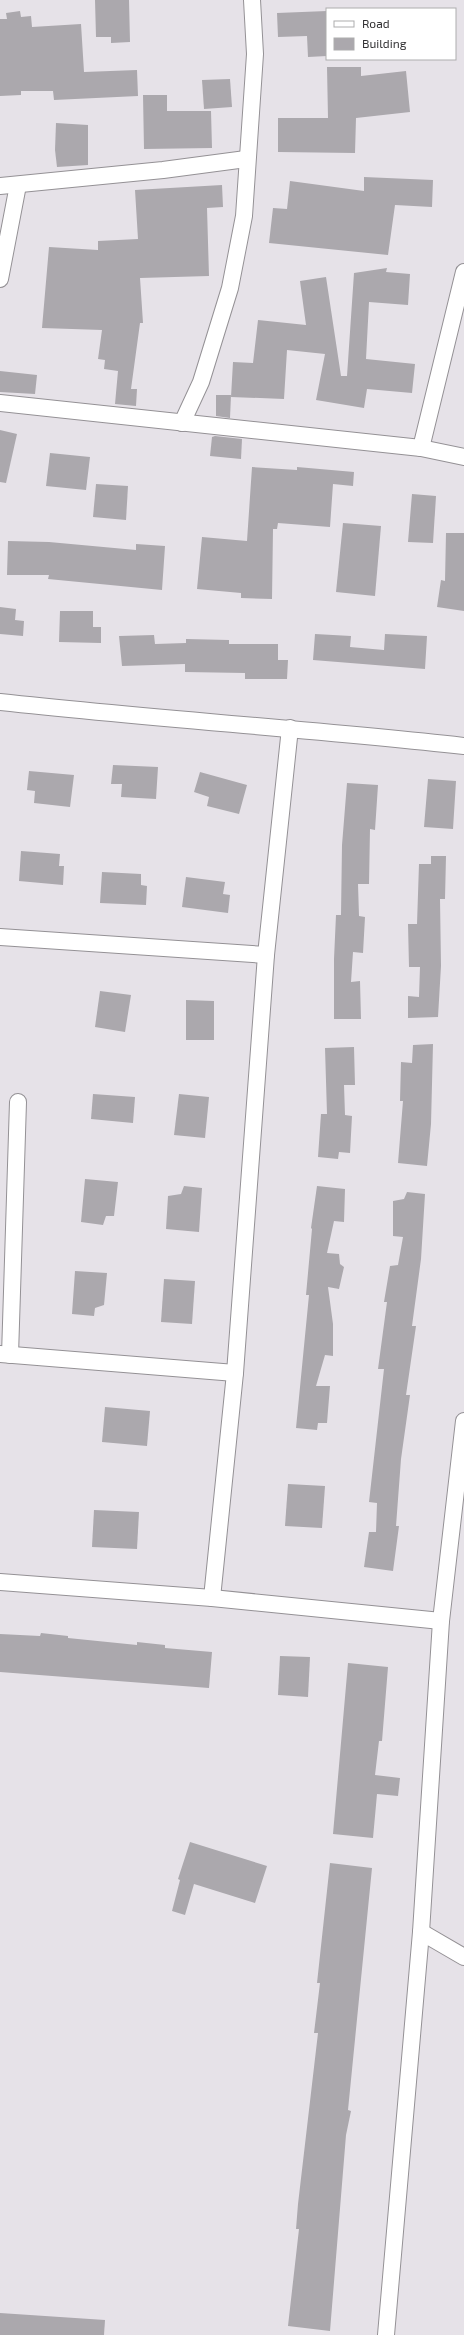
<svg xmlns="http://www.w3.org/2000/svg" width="464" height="2335" font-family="'Exo 2',sans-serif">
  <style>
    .building { fill: #aba8ad }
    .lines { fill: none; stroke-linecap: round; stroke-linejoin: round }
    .minor-casing { stroke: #949195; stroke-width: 18 }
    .minor { stroke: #fff; stroke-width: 16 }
  </style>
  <rect width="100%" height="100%" fill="#e6e2e8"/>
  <g class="building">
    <path d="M95,0h34l1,42 -19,1v-6h-15z"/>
    <path d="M20,11l1,6 10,-1 1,11 49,-3 3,48 53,-2 1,26 -84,4 -1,-9h-32v4l-21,1v-77h7l-1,-6z"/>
    <path d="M327,11v45l-19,1 -1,-21 -29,1 -1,-24z"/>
    <path d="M327,67h34v9l45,-5 4,41 -54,6 -1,35 -77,-1v-34h50z"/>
    <path d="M230,79l2,28 -28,2 -2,-29z"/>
    <path d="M143,95h24v16h44l1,37 -68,1z"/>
    <path d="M56,123l32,2v40l-31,2 -2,-17z"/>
    <path d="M364,177l69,3 -1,27 -37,-2 -7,50 -119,-12 4,-35 14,1 3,-28 74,10z"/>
    <path d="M222,185l1,22 -16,1 2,68 -69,2 3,45h-3l-9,66h6l-1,17 -21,-2 3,-33 -14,-2 1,-9 -7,-1 4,-29 -60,-2 7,-81 49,3v-9l40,-2 -3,-49z"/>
    <path d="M387,268l-1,4 24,2 -2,31 -39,-3 -3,57 49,5 -3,29 -45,-4 -3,19 -48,-8 9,-46 -38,-4 -3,49 -53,-2 2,-35 20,1 5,-43 48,5 -6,-44 26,-4 15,99h6l7,-103z"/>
    <path d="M0,371l37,4 -2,19 -35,-2z"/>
    <path d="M216,395h15l-1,23 -14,-2z"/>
    <path d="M0,430l17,4 -11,49 -6,-1z"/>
    <path d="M215,436l27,3 -1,20 -31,-3 2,-19z"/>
    <path d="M50,453l40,4 -4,33 -40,-4z"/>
    <path d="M252,467l45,3v-3l57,5 -1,14 -20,-2 -3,43 -52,-4 -1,6h-4l-1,70 -31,-1v-5l-44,-4 5,-52 45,4z"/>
    <path d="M96,484l32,2 -2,34 -33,-3z"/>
    <path d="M412,494l24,2 -3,47 -25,-1z"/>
    <path d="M343,523l38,3 -6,70 -39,-4z"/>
    <path d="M446,533h18v78l-27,-4 4,-27 4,1z"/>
    <path d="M8,541l41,1 87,8v-6l29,2 -3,44 -114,-11 1,-4h-42z"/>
    <path d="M0,607l16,2 -1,11 9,1 -1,15 -23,-2z"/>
    <path d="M60,611h33v16h8v16l-42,-1z"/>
    <path d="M315,634l36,2 -1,11 34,3 1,-16 42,2 -2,33 -112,-9z"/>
    <path d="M154,635l1,9 31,-1v-4l43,1v4h49v16h10l-1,19h-42v-6l-60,-1v-8l-63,2 -3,-30z"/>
    <path d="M113,765l45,2 -2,32 -35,-2 1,-13h-11z"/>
    <path d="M29,771l45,4 -4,32 -36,-4 1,-12 -8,-1z"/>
    <path d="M200,772l47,13 -8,29 -32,-8 2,-9 -15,-5z"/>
    <path d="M428,779l28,2 -3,48 -29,-2z"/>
    <path d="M347,783l31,2 -3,45 -5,-1 -1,55h-11l1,32 6,1 -2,36 -10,-1 -2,30 9,-1 1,38h-27v-60l2,-44h5l1,-70z"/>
    <path d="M21,851l39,3 -1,12h5l-1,19 -44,-4z"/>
    <path d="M431,856h15l-1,43h-5l1,67 -3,51 -30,1v-22l11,1 1,-30h-11l-1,-43h9l2,-60h12z"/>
    <path d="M102,872l39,2v11l6,1 -1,19 -46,-2z"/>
    <path d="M186,877l39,5 -2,12 7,1 -2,18 -46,-6z"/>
    <path d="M100,991l31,4 -6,37 -30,-5z"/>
    <path d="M186,1000l28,1v39h-28z"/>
    <path d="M433,1044l-2,80 -4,42 -29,-3 5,-62h-3l1,-39 11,1 1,-18z"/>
    <path d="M354,1047l1,38h-11l1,30 7,1 -2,37 -11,-1 -1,7 -20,-2 3,-43h6l-2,-66z"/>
    <path d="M93,1094l42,3 -2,26 -42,-4z"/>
    <path d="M179,1094l30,3 -4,41 -31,-3z"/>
    <path d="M85,1179l33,3 -4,34h-8l-3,9 -22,-3z"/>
    <path d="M184,1186l18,2 -3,44 -33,-3 2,-33 13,-2z"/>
    <path d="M317,1186l28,3 -1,33 -10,-1 -7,32 12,1 1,10 4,3 -5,22 -11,-2 5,37v32l-8,-1 -9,31h14l-3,37h-9l-1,7 -21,-2 13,-133h-3l6,-66 -1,-1z"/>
    <path d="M407,1192l18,2 -4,65 -9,67h4l-10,69h4l-9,64 -5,67h3l-6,45 -29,-4 5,-35h7l1,-29 -8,-1 15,-133h-6l9,-67h-3l6,-36 8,-1 5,-28 -10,-1v-35l11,-2z"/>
    <path d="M75,1271l32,2 -3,32 -9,3 -1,8 -22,-2z"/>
    <path d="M164,1279l31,2 -3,43 -31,-2z"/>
    <path d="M105,1407l45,4 -3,35 -45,-4z"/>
    <path d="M288,1484l37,2 -3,42 -37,-2z"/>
    <path d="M94,1510l45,2 -2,37 -45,-2z"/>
    <path d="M41,1633l27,3v2l69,7v-3l28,3v3l47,4 -3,36 -209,-16v-38l40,2z"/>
    <path d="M280,1656l30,1 -2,40 -30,-2z"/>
    <path d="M348,1663l40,4 -6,74h-3l-4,34 25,3 -2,18 -21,-2 -4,44 -40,-4z"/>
    <path d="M190,1842l77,24 -12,37 -61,-19 -9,31 -13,-4 8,-31 -2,-1z"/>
    <path d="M330,1863l42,5 -24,242 3,1 -5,24 -16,196 -42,-5 11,-97h-3l2,-25 20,-171h-4l6,-50h-3z"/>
    <path d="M0,2313l105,7 -1,15h-104z"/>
  </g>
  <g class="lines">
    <defs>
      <g id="minor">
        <path d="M0,186l163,-16 83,-11"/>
        <path d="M0,279l18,-94"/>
        <path d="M0,403l421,45 43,9"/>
        <path d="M182,423l19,-41 29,-94 14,-72 11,-162 -3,-54"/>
        <path d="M421,448l43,-176"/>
        <path d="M0,702c155,17 310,27 464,44"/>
        <path d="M0,937l266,18"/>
        <path d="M0,1354l235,19"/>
        <path d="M10,1355l8,-253"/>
        <path d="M0,1582l212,16 229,23"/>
        <path d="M212,1598l23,-225 31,-418 24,-227"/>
        <path d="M421,1932l43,25"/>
        <path d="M386,2335l35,-403 20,-311 23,-200"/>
      </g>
    </defs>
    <use href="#minor" class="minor-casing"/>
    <use href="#minor" class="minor"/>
  </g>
  <rect x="326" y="8" width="130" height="52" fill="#ffffff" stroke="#adadae"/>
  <rect x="334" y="21" width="20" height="6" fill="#ffffff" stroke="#adadae"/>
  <text x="362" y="28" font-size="12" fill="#333234">Road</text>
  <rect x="334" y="38" width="20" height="12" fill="#aba8ad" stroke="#adadae"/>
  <text x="362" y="48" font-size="12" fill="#333234">Building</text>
</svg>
